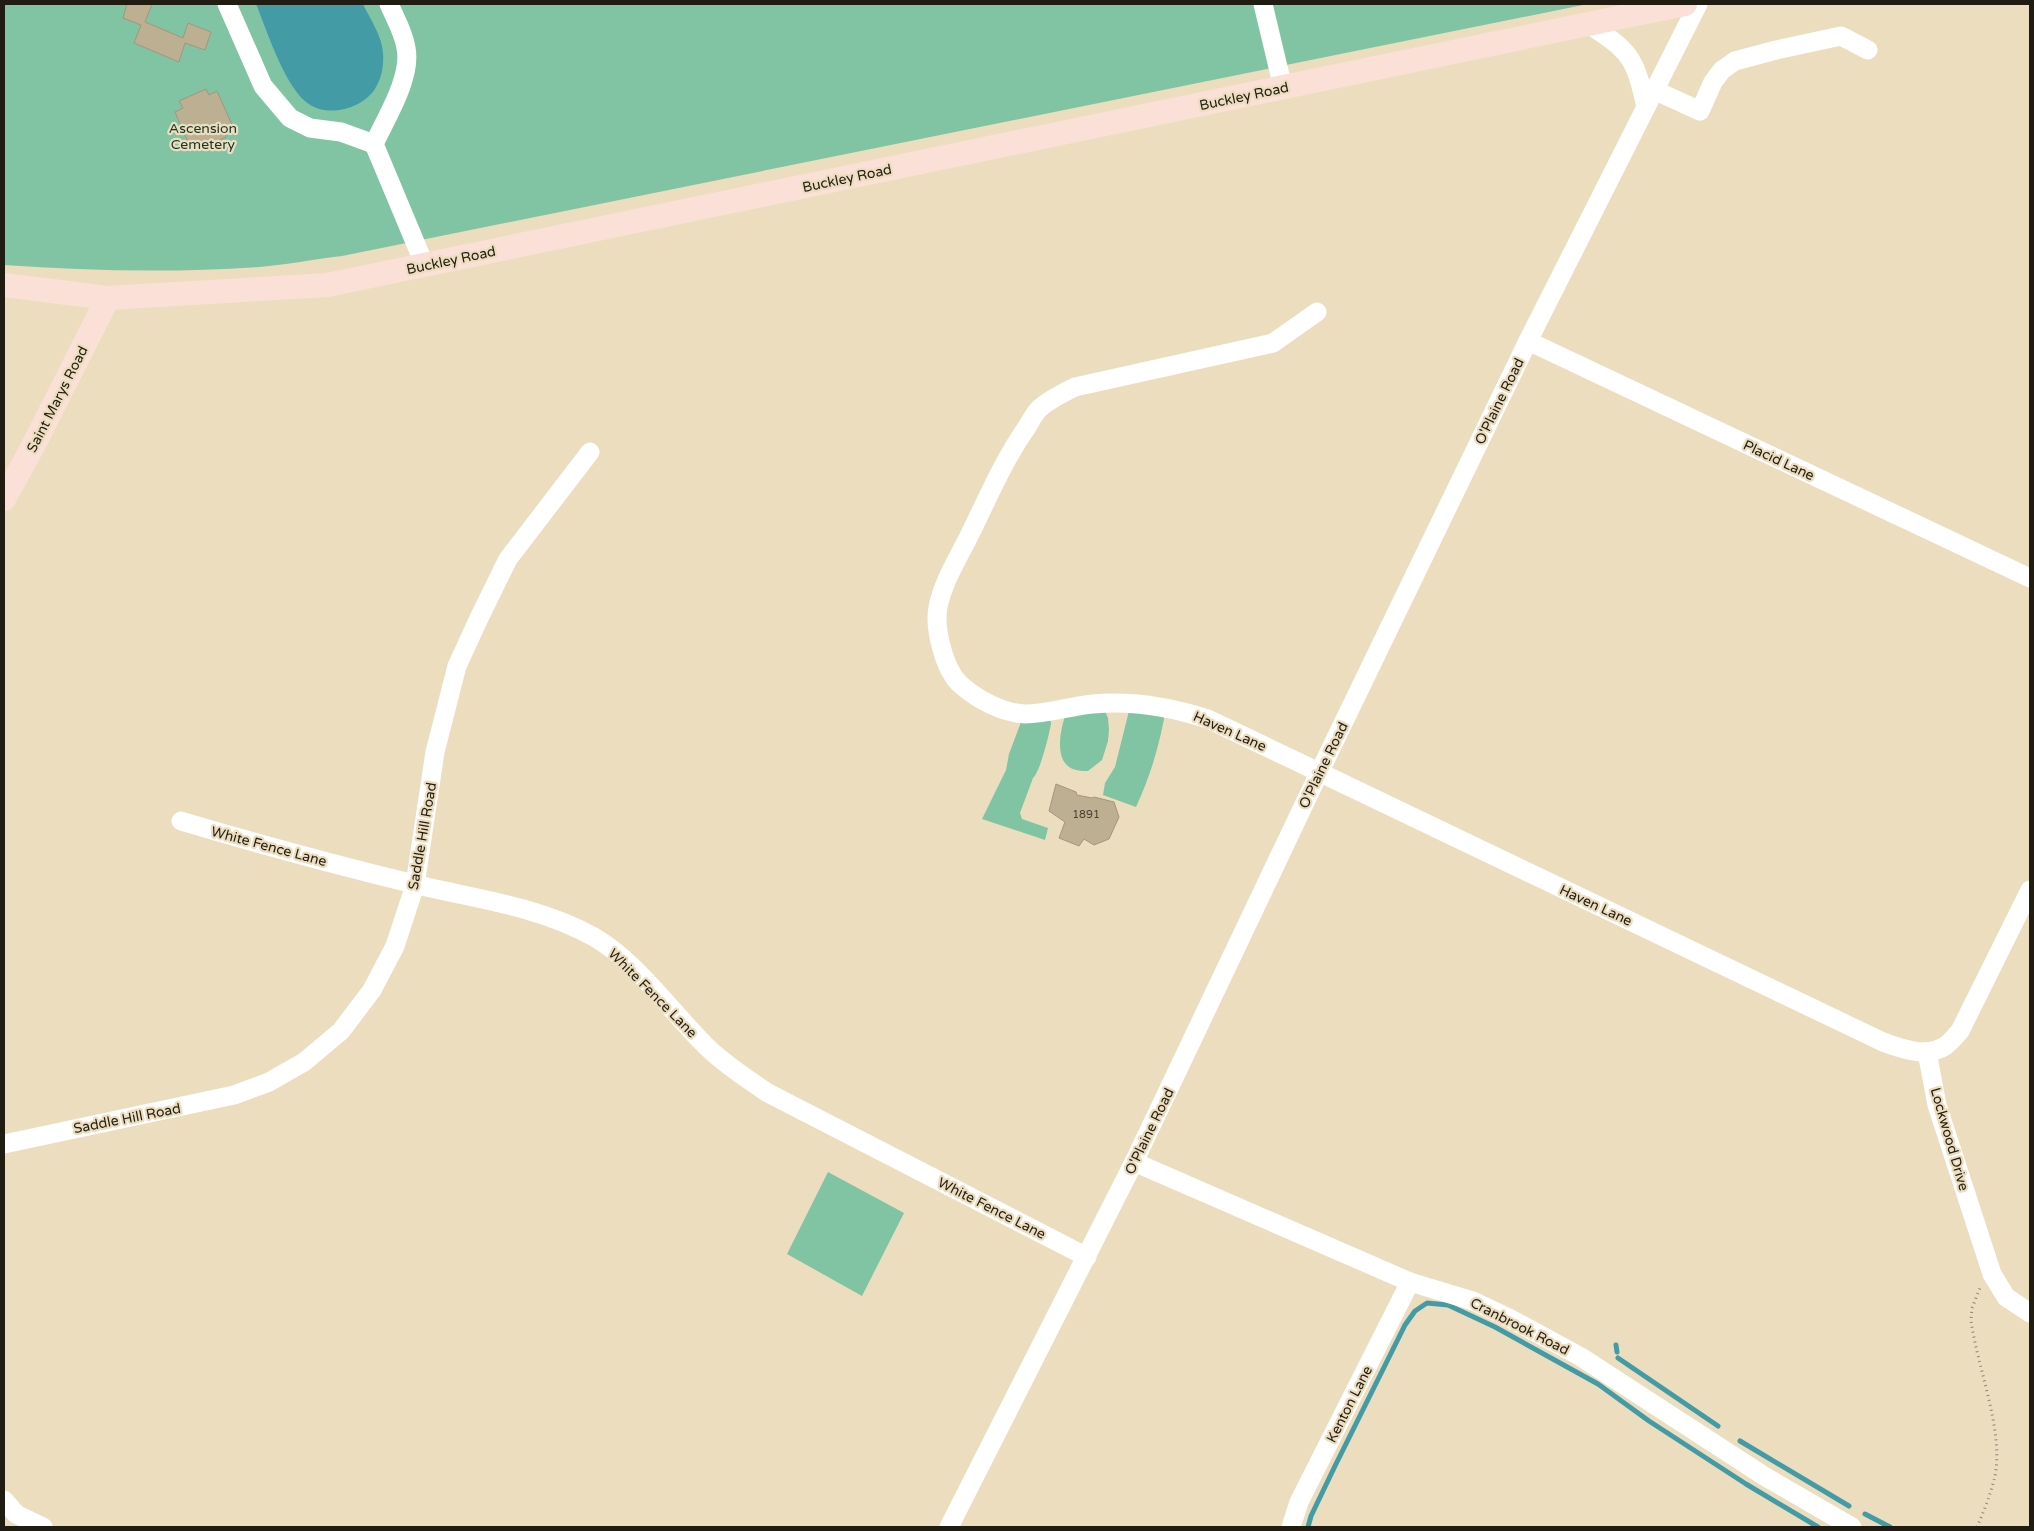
<svg xmlns="http://www.w3.org/2000/svg" width="2034" height="1531" font-family="'Varela Round',sans-serif">
  <style>
    .green { fill: #80c4a4 }
    .water { fill: #439ba6 }
    .lines { fill: none; stroke-linecap: round; stroke-linejoin: round }
    .stream { stroke: #439ba6; stroke-width: 5 }
    .building { fill: #bdaf92; stroke: #a49679 }
    .path { stroke: #8f846f; stroke-width: 3; stroke-dasharray: 1 4; stroke-linecap: butt }
    .minor { stroke: #fff; stroke-width: 19 }
    .major { stroke: #fbe0d7; stroke-width: 24 }
    .labels { text-anchor: middle; stroke-width: 4.5; stroke-linejoin: round; paint-order: stroke }
    .number-label { font-size: 11px; fill: #484131 }
    .street-label { font-size: 14px; fill: #211c11; stroke: #ecddbf }
    .park-label { font-size: 14px; fill: #163628; stroke: #ecddbf }
  </style>
  <rect width="100%" height="100%" fill="#ecddbf"/>
  <g class="green">
    <path d="M4,4h1584l-1246,252c-28,3 -56,9 -83,11 -85,6 -171,4 -255,-2z"/>
    <path d="M1131,703l35,5c-6,35 -15,67 -30,99l-33,-12 2,-12 10,-16z"/>
    <path d="M1102,704l6,14 1,12 -1,11 -6,19 -14,11c-4,0 -8,0 -12,-1 -25,-6 -15,-45 -8,-62z"/>
    <path d="M1047,713c2,4 4,7 4,11 -2,11 -11,48 -18,54l-13,35 2,6 26,9 -3,12 -63,-21 24,-49 3,-16 15,-40z"/>
    <path d="M828,1172l76,41 -42,83 -75,-42z"/>
  </g>
  <path class="water" d="M256,4h107c7,15 19,32 20,49 1,11 -1,24 -7,34 -12,22 -50,32 -70,15 -22,-18 -39,-71 -50,-98z"/>
  <g class="lines">
    <g class="stream">
      <path d="M1616,1345l1,7"/>
      <path d="M1618,1358l100,68"/>
      <path d="M1740,1441l109,65"/>
      <path d="M1865,1514l25,13"/>
      <path d="M1308,1527l3,-11 24,-50 70,-141 10,-14 12,-8 21,2 47,22 103,57 51,37 97,63 72,43"/>
    </g>
  </g>
  <g class="building">
    <path d="M127,4h25l-7,18 38,16 5,-15 23,9 -6,18 -20,-7 -6,19 -45,-19 7,-18 -18,-7z"/>
    <path d="M206,89l3,6 8,-4 16,36 -10,4 3,6 -25,12 -3,-7 -9,3 -14,-33 8,-4 -4,-7z"/>
    <path d="M1056,784l20,8 1,3 15,3 2,-1 20,5 5,15 -10,22 -15,6 -10,-6 -5,7 -20,-8 6,-16 -16,-11z"/>
  </g>
  <g class="lines">
    <path class="path" d="M1977,1527c7,-16 14,-34 18,-51 9,-46 -18,-109 -24,-156l1,-12 8,-20"/>
    <g class="minor">
      <path d="M227,4l36,82 27,32 20,10 31,4 33,12"/>
      <path d="M389,4c6,14 15,29 17,44 6,29 -20,70 -32,96l51,122"/>
      <path d="M1263,4l20,84"/>
      <path d="M1588,24c42,27 47,33 58,83"/>
      <path d="M1654,90l46,21 13,-29 9,-12 13,-9 41,-11 65,-14 27,14"/>
      <path d="M1317,312l-44,31 -198,44c-12,6 -25,12 -35,21 -6,5 -9,13 -13,19 -24,34 -40,73 -59,111 -11,22 -25,44 -30,69 -4,21 6,63 23,78 17,15 42,28 64,29 23,0 45,-8 68,-10 39,-4 78,3 115,15l675,323c19,7 44,16 62,4 6,-4 10,-10 15,-15l70,-141"/>
      <path d="M1528,341l502,237"/>
      <path d="M181,821c77,23 155,44 233,63 61,15 125,22 180,53 42,24 79,77 114,111 18,17 39,31 60,45l319,164"/>
      <path d="M1927,1052l10,53 55,169 14,23 24,16"/>
      <path d="M4,1144l230,-49 35,-13 35,-20 37,-31 31,-41 23,-44 20,-61 20,-133 22,-86 23,-50 28,-57 82,-107"/>
      <path d="M1134,1162l276,120 63,19 36,17 72,39 183,119 88,51"/>
      <path d="M4,1500l12,14 27,13"/>
      <path d="M949,1527l185,-365 185,-389 209,-432 170,-337"/>
      <path d="M1291,1527l8,-25 111,-220"/>
    </g>
    <g class="major">
      <path d="M4,285l104,13 219,-13 1358,-281"/>
      <path d="M4,499l28,-51 76,-150"/>
    </g>
  </g>
  <g class="labels">
    <g class="number-label">
      <text x="1086" y="818">1891</text>
    </g>
    <g class="street-label">
      <text transform="translate(1244 96) rotate(-12)" y="5">Buckley Road</text>
      <text transform="translate(847 178) rotate(-12)" y="5">Buckley Road</text>
      <text transform="translate(451 260) rotate(-12)" y="5">Buckley Road</text>
      <text transform="translate(57 399) rotate(-63)" y="5">Saint Marys Road</text>
      <text transform="translate(1499 401) rotate(-64)" y="5">O'Plaine Road</text>
      <text transform="translate(1779 460) rotate(25)" y="5">Placid Lane</text>
      <text transform="translate(1230 731) rotate(24)" y="5">Haven Lane</text>
      <text transform="translate(1323 765) rotate(-64)" y="5">O'Plaine Road</text>
      <text transform="translate(422 836) rotate(-80)" y="5">Saddle Hill Road</text>
      <text transform="translate(269 846) rotate(15)" y="5">White Fence Lane</text>
      <text transform="translate(1596 905) rotate(25)" y="5">Haven Lane</text>
      <text transform="translate(653 993) rotate(45)" y="5">White Fence Lane</text>
      <text transform="translate(127 1118) rotate(-11)" y="5">Saddle Hill Road</text>
      <text transform="translate(1149 1131) rotate(-64)" y="5">O'Plaine Road</text>
      <text transform="translate(1950 1139) rotate(74)" y="5">Lockwood Drive</text>
      <text transform="translate(992 1208) rotate(27)" y="5">White Fence Lane</text>
      <text transform="translate(1520 1326) rotate(27)" y="5">Cranbrook Road</text>
      <text transform="translate(1349 1404) rotate(-63)" y="5">Kenton Lane</text>
    </g>
    <g class="park-label">
      <text x="203" y="133">Ascension<tspan x="203" dy="16">Cemetery</tspan></text>
    </g>
  </g>
  <rect width="2034" height="1531" fill="none" stroke="#211c11" stroke-width="10"/>
</svg>
